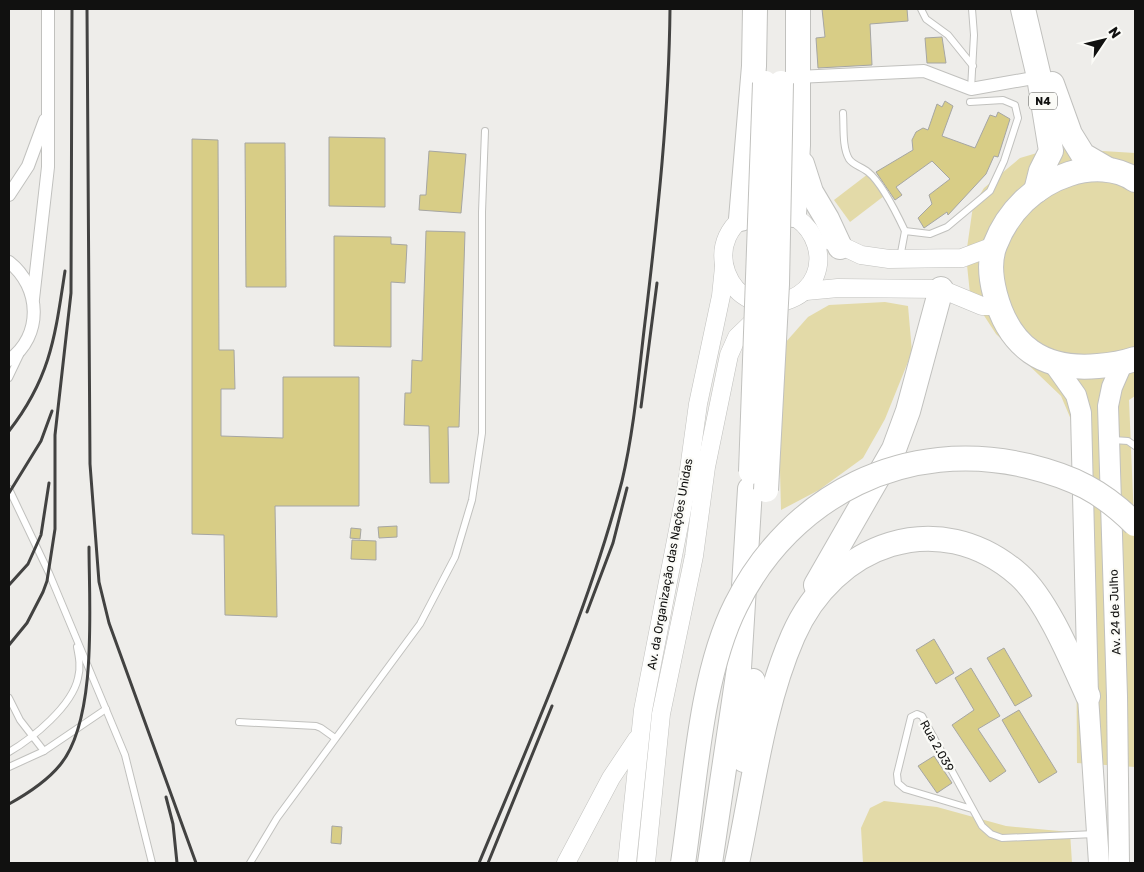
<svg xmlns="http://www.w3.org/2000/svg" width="1144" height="872" font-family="Rubik,sans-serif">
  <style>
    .green { fill: #e3daa8 }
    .building { fill: #d8cd86; stroke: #a6a6a3 }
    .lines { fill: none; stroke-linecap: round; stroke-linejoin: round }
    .lane-casing { stroke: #c1c1be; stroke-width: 8 }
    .street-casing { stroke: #c1c1be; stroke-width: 14 }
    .secondary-casing { stroke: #c1c1be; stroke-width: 19 }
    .primary-casing { stroke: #c1c1be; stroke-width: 22 }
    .highway-casing { stroke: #c1c1be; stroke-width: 26 }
    .lane { stroke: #fff; stroke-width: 6 }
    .street { stroke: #fff; stroke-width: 12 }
    .secondary { stroke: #fff; stroke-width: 18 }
    .primary { stroke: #fff; stroke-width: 20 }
    .highway { stroke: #fff; stroke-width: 24 }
    .rail { stroke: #424241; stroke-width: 3 }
    .highway-bridge-casing { stroke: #c1c1be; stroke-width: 26; stroke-linecap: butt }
    .highway-bridge { stroke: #fff; stroke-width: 24 }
    .labels { text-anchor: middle; stroke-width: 4.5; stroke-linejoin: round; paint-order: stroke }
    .shield { fill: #fbfbf7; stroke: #575755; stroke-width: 1 }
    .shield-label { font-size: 11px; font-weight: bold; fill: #111110 }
    .street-label { font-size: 12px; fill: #111110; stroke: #fbfbf7 }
  </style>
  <rect width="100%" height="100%" fill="#eeedea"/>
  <g class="green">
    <path d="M1054,148l81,5v243l-6,4 6,144v223l-58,-4 -2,-334 -14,-33 -65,-62 -26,-40 -4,-39 7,-49 11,-18 36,-30z"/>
    <path d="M868,174l16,22 -34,26 -16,-22z"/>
    <path d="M885,302l23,4 4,46 -27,67 -22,39 -44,32 -38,20 -2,-80 6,-87 23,-26 21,-12z"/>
    <path d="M884,801l53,6 69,19 64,6 2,31h-209l-2,-35 9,-20z"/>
  </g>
  <g class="building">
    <path d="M822,9h85l1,12 -38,3 2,41 -54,3 -2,-30 9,-1z"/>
    <path d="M942,37l4,26h-19l-2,-25z"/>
    <path d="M945,101l8,5 -11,30 33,12 15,-33 6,2 2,-5 12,7 -12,38 -4,-1 -8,18 -38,41 -1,-3 -23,16 -6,-10 14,-14 -3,-9 21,-16 -18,-18 -36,26 6,8 -7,5 -19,-28 37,-22 -1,-10 4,-8 7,-4 5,2 9,-26 5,3z"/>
    <path d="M329,137l56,1v69l-56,-1z"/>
    <path d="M192,139l26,1 1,210h15l1,39h-14v47l62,2v-61h76v129h-84l2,111 -52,-2 -1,-80 -32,-1z"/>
    <path d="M245,143h40l1,144h-40z"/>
    <path d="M429,151l37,3 -5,59 -42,-3 1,-15h6z"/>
    <path d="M426,231l39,1 -6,195h-11l1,56h-19l-1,-57 -25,-1 1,-32h6l1,-33 10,1z"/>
    <path d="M334,236l57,1v7l16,1 -2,38 -14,-1v65l-57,-1z"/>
    <path d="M397,526v11l-18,1 -1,-11z"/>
    <path d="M351,528l10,1 -1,10 -10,-1z"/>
    <path d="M352,540l24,1v19l-25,-1z"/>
    <path d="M934,639l20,34 -18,11 -20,-34z"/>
    <path d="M1004,648l28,48 -17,10 -28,-48z"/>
    <path d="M971,668l29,48 -22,13 28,42 -16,11 -38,-57 22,-15 -19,-32z"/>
    <path d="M1019,710l38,62 -18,11 -37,-63z"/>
    <path d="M934,756l18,27 -15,10 -19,-27z"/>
    <path d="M332,826l10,1 -1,17 -10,-1z"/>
  </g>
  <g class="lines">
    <defs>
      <g id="lane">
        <path d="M921,9l5,10 22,16 25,31"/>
        <path d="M971,89l3,-54 -2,-26"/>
        <path d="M843,113c1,14 -1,34 6,46 4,6 13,8 19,13 14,11 29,42 37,59"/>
        <path d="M900,258l5,-27 25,3 17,-7 43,-36 14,-30 14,-43 -3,-13 -12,-5 -33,2"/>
        <path d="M9,378l11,-23"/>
        <path d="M1113,440l15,1 7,5"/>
        <path d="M9,489l40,84 76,182 27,108"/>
        <path d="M9,698l11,22 24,31"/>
        <path d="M239,722l77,4 5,2 14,10"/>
        <path d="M9,752c24,-14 63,-46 69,-74 3,-11 1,-21 -1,-31"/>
        <path d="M9,767l35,-16 62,-42"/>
        <path d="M972,809l-67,-20 -7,-6 -1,-9 14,-57 6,-3 5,2 60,110 9,8 11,4 93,-4"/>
        <path d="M250,863l27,-45 143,-194 35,-67 17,-57 10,-67v-221l3,-81"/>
      </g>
      <g id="street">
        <path d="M797,77l127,-6 47,18 68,-12"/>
        <path d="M9,195l19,-29 17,-46"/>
        <path d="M9,262c32,25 34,74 0,98"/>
        <path d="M33,299l15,-132v-158"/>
      </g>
      <g id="secondary">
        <path d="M761,209c58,-4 79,69 30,90 -62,27 -100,-67 -30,-90z"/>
        <path d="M829,240l32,15 28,4 73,-1 32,-12"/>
        <path d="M806,291l32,-3 103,1 41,17h16"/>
        <path d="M566,863l45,-85 26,-39"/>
        <path d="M627,863l16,-153 44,-226 11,-80 23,-108 3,-29"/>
        <path d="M646,863l15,-149 33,-158 12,-89 23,-112 8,-18 23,-22"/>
      </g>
      <g id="primary">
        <path d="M1054,364l22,31 5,18 7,283 11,167"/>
        <path d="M1119,863l-2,-167 -9,-290 4,-19 10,-23"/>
      </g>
      <g id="highway">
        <path d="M1023,9l16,68 12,74 -10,20 -5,20"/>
        <path d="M1052,84l18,50 13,21 24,14"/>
        <path d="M802,164l9,28 16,27 13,28"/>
        <path d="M1135,180c-18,-13 -45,-13 -66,-6 -34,11 -61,37 -74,71 -6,15 -4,34 0,49 14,53 48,77 103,72 14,-1 25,-3 37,-7"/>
        <path d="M794,215l4,-70v-136"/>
        <path d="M741,219l13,-153 1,-57"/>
        <path d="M816,585l78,-136 14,-38 33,-122"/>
        <path d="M744,760l9,-79"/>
        <path d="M710,863l29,-195 11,-179"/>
        <path d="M737,863c16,-75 25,-156 56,-227 40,-92 145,-132 226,-61 28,25 53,86 69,121"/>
      </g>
    </defs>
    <use href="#lane" class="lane-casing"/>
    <use href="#street" class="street-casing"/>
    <use href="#secondary" class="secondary-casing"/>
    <use href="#primary" class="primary-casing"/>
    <use href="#highway" class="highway-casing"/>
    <use href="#lane" class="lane"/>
    <use href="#street" class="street"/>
    <use href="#secondary" class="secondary"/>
    <use href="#primary" class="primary"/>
    <use href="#highway" class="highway"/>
    <g class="rail">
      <path d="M87,9l3,455 9,118 10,41 87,240"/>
      <path d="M641,407l16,-124"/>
      <path d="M9,431c42,-54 46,-95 56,-160"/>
      <path d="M9,493l32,-52 11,-30"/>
      <path d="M9,585l19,-21 13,-29 8,-52"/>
      <path d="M587,612l26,-69 14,-55"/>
      <path d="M9,645l18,-22 16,-31 4,-11 8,-52v-94l16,-142 1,-284"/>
      <path d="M166,797l7,27 4,39"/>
      <path d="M9,804c18,-10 38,-23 51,-39 38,-46 29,-161 29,-218"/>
      <path d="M479,863c52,-125 109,-251 143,-382 13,-55 17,-112 24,-167 12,-102 23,-203 24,-305"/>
      <path d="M488,863l64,-157"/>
    </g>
    <defs>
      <g id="highway-bridge">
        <path d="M751,472l14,-389"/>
        <path d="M766,490l11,-206 4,-201"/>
        <path d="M683,863c12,-79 17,-187 53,-258 55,-111 171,-168 292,-139 45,11 74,25 107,58"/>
      </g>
    </defs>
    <use href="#highway-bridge" class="highway-bridge-casing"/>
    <use href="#highway-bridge" class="highway-bridge"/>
  </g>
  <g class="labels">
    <rect class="shield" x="1029" y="92.5" width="28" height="17" rx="4"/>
    <g class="shield-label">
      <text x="1043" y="105">N4</text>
    </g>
    <g class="street-label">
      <text transform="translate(670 564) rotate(-80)" y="4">Av. da Organização das Nações Unidas</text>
      <text transform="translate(1115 612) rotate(-92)" y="4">Av. 24 de Julho</text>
      <text transform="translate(937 746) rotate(61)" y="4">Rua 2.039</text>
    </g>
  </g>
  <rect width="1144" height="872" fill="none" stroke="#111110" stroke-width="20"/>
  <g transform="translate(1104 40) rotate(55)" stroke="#fbfbf7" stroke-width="4" paint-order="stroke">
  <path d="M0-4L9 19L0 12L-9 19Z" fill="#111110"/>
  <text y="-8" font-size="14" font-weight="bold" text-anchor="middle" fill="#111110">N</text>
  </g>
</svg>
